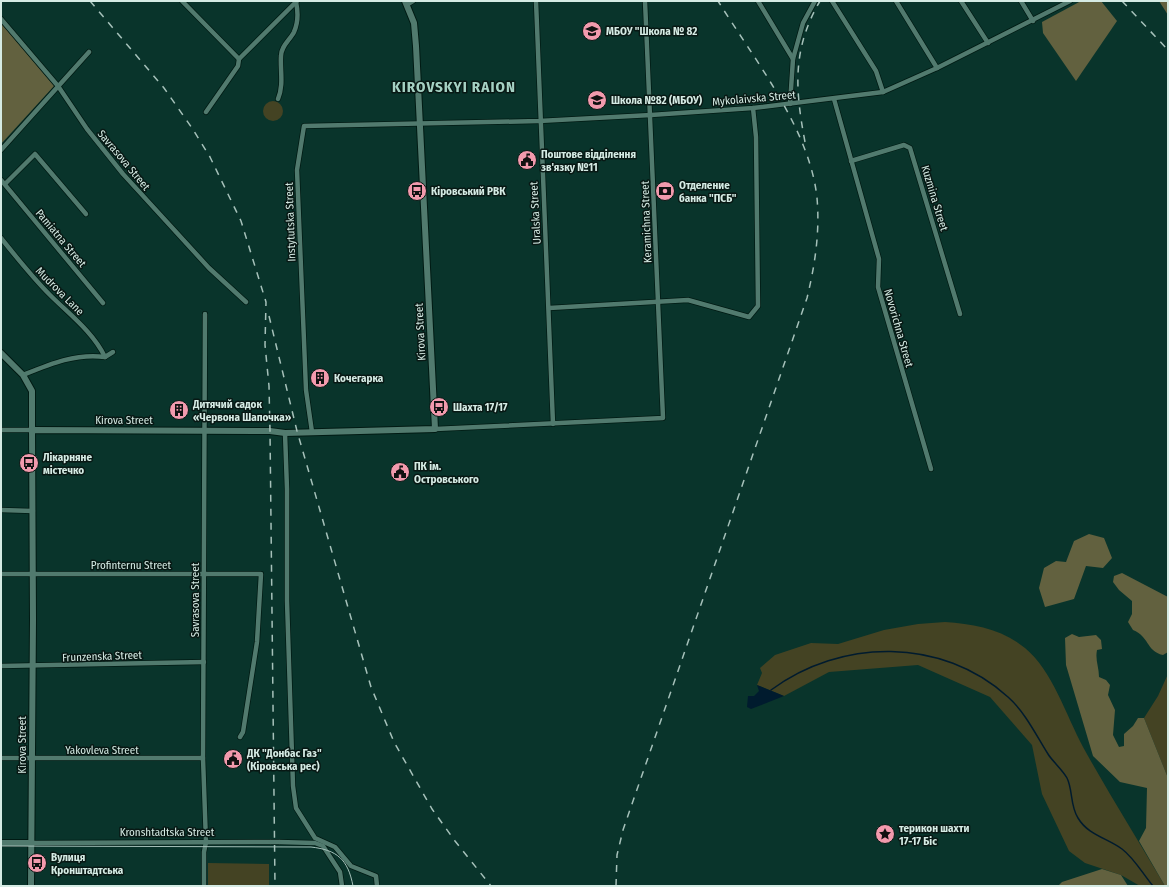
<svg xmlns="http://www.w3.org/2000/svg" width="1169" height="887" font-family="'Fira Sans Condensed',sans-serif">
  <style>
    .green { fill: #444323 }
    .forest { fill: #62613f }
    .water { fill: #001b2e }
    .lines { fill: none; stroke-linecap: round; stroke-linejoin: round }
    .stream { stroke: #001b2e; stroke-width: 1.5 }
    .street-casing { stroke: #001a13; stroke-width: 6 }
    .secondary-casing { stroke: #001a13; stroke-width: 8 }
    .street { stroke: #517a6e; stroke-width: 4.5 }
    .secondary { stroke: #517a6e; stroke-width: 6 }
    .tram { stroke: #a6c1ba; stroke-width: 1 }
    .rail { stroke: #a6c1ba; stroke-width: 1.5; stroke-dasharray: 7 7; stroke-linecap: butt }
    .street-bridge-casing { stroke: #001a13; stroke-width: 6; stroke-linecap: butt }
    .street-bridge { stroke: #517a6e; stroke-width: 4.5 }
    .labels { text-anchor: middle; stroke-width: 3; stroke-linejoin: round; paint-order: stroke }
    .poi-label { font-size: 11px; font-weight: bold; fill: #d5ebe4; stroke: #081814; text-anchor: start }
    .street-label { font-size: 11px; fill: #d5ebe4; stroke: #081814 }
    .district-label { font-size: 15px; font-weight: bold; letter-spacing: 1px; fill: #a5d1c3; stroke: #081814 }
  </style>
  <rect width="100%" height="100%" fill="#09342b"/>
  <g class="green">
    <circle cx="273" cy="111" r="10"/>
    <path d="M945,622c29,2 57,7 80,26 27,22 41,67 58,99 26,47 55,93 82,139h-25l-19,-11 -36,-12 -16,-12 -27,-57 -10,-49 -42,-48 -72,-32 -89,7 -45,24 -27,-11 5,-12 -2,-5 15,-13 36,-12 27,1 46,-14 34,-6z"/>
    <path d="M1168,674v104l-24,-60 14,-22z"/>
    <path d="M208,863l61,1v22h-61z"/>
  </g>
  <g class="forest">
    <path d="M1081,1h20l16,20 -41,60 -33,-48 -1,-11z"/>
    <path d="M1159,1h9v14z"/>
    <path d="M1,23l53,63 -53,58z"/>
    <path d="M1089,534l15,4 8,20 -9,10 -17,-2 -12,33 -29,8 -6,-19 5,-20 12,-7 10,1 8,-21z"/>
    <path d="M1122,573l46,24v55l-5,3c-17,-4 -14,-19 -30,-25l-5,-8 4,-8v-13l-13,-11 -6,-8 1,-6z"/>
    <path d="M1072,634l7,3 17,-2 5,5 1,9 -5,1c-2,10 2,17 2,27l7,3 4,5 -2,10 7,15 -2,25 6,12 5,-1v-12l9,-8 5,-8h6l24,60v108h-3l-26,-45 7,-13 1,-40 -27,-6 -27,-26 -27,-91 -1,-27z"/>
    <path d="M1102,869l19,6 7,11h-70l4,-4z"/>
  </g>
  <path class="water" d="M757,685l27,11 -33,13 -4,-2 1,-11h6l5,-5z"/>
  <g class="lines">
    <path class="stream" d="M771,690c70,-52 171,-53 237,7 17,15 28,38 40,57 5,8 14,15 19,24 6,12 3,28 11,40 10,17 29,20 44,31 12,9 21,25 31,37"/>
    <defs>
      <g id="street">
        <path d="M182,1l57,58"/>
        <path d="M536,1l17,423"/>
        <path d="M758,1l35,58 -3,45"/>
        <path d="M832,1l44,70 7,21"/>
        <path d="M896,1l41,67"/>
        <path d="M961,1l27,42"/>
        <path d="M1021,1l12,20"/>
        <path d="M408,4l5,-3"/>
        <path d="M1,19l57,67 29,43 36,45 86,94 37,34"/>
        <path d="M793,59l10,-36 12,-22"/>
        <path d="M278,99c6,-15 2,-28 3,-43 0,-10 9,-16 13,-24 4,-9 4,-21 2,-30"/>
        <path d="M834,99l45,160 -1,28 53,182"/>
        <path d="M206,112l32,-46 1,-7 58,-58"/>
        <path d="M1,150l88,-98"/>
        <path d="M851,161l53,-16 6,3 50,166"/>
        <path d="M1,180l102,123"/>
        <path d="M5,184l30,-30 51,60"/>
        <path d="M1,238c16,20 31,39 49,57 19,19 43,37 55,62"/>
        <path d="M549,308l139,-8 61,17 9,-11 -2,-169 -3,-29"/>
        <path d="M23,375c27,-11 53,-22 82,-18l8,-5"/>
        <path d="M435,429l228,-11 -18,-417"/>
        <path d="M1,430h31"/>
        <path d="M312,432l-6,-42 -9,-220 7,-44 235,-5 112,-6 102,-7 130,-16 54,-24 133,-67"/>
        <path d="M285,433l2,56v112l6,185 3,22 19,30 20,9 16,19 25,10 1,10"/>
        <path d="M1,510l32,1"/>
        <path d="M1,574h260l-4,68 -14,90 -3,5"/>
        <path d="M1,666l203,-4"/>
        <path d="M1,758h202"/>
        <path d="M279,842l36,1 8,3 17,26 2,14"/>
        <path d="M31,843l240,-1"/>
        <path d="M204,886v-34l2,-10 -3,-84 2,-444"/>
      </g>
      <g id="secondary">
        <path d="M1,353l22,22 9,16v39"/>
        <path d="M1,843h30"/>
        <path d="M31,886l2,-267 -1,-189 238,1 15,2 150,-4 -19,-383 -2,-23 -9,-22"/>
      </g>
    </defs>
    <use href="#street" class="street-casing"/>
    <use href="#secondary" class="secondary-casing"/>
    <use href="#street" class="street"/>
    <use href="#secondary" class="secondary"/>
    <path class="tram" d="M1,846l310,1c26,3 37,12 42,39"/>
    <g class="rail">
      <path d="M90,1l74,87 28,40 18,29 31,64 25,81 -1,43 4,41 1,45 5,455"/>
      <path d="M1122,1l46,49"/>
      <path d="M805,142c-10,-53 -13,-93 15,-141"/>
      <path d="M269,316l28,115 74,256 23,55 38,67 23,32 36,45"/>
      <path d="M616,886l1,-31 6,-25 184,-532c8,-33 13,-66 10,-100 -7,-69 -63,-139 -99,-197"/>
    </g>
    <defs>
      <path id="street-bridge" d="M271,842h8"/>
    </defs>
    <use href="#street-bridge" class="street-bridge-casing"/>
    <use href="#street-bridge" class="street-bridge"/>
  </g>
  <defs>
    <symbol id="school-disc" viewBox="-11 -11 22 22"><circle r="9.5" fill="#f29aad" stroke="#081814"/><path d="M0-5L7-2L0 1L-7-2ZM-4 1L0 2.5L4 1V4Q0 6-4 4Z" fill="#111"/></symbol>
    <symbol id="civic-disc" viewBox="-11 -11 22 22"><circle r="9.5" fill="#f29aad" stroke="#081814"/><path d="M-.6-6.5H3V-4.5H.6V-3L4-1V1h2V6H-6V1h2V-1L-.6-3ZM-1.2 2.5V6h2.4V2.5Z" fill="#111"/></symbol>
    <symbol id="bus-disc" viewBox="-11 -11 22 22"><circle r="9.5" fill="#f29aad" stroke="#081814"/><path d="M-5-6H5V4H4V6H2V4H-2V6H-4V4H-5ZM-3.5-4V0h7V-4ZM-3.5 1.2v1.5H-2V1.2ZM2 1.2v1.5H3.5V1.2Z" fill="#111"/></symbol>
    <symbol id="bank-disc" viewBox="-11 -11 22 22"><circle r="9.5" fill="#f29aad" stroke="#081814"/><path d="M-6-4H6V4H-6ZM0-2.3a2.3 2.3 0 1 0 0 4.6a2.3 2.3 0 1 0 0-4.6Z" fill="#111"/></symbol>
    <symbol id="building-disc" viewBox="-11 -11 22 22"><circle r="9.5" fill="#f29aad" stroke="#081814"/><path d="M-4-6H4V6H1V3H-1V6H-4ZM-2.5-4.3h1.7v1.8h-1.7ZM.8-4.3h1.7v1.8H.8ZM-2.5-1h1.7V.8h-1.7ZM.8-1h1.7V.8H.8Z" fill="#111"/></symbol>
    <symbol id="sight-disc" viewBox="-11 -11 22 22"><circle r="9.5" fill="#f29aad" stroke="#081814"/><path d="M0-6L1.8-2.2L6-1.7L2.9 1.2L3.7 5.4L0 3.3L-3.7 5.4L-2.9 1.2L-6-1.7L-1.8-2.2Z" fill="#111"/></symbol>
  </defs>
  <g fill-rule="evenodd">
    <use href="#school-disc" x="581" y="20" width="22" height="22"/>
    <use href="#school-disc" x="586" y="89" width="22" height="22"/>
    <use href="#civic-disc" x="516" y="149" width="22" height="22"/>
    <use href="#bus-disc" x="406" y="180" width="22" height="22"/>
    <use href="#bank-disc" x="654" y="180" width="22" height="22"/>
    <use href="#building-disc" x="309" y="367" width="22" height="22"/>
    <use href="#bus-disc" x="428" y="396" width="22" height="22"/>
    <use href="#building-disc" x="168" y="399" width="22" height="22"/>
    <use href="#bus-disc" x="18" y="452" width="22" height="22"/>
    <use href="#civic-disc" x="389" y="461" width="22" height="22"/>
    <use href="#civic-disc" x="222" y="748" width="22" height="22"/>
    <use href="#sight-disc" x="874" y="823" width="22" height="22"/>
    <use href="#bus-disc" x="26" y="852" width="22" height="22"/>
  </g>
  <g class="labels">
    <g class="poi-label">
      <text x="606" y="35">МБОУ "Школа № 82</text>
      <text x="611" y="104">Школа №82 (МБОУ)</text>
      <text x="541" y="158">Поштове відділення<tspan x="541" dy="13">зв'язку №11</tspan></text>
      <text x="679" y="189">Отделение<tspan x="679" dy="13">банка "ПСБ"</tspan></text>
      <text x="431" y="195">Кіровський РВК</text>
      <text x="334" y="382">Кочегарка</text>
      <text x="193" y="408">Дитячий садок<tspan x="193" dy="13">«Червона Шапочка»</tspan></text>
      <text x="453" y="411">Шахта 17/17</text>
      <text x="43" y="461">Лікарняне<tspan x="43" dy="13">містечко</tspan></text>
      <text x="414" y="470">ПК ім.<tspan x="414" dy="13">Островського</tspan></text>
      <text x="247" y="757">ДК "Донбас Газ"<tspan x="247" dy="13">(Кіровська рес)</tspan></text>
      <text x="899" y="832">терикон шахти<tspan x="899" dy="13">17-17 Біс</tspan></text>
      <text x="51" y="861">Вулиця<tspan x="51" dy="13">Кронштадтська</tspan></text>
    </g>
    <g class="street-label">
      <text transform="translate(754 98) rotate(-5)" y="4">Mykolaivska Street</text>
      <text transform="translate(124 160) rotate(50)" y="4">Savrasova Street</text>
      <text transform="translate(935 198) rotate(73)" y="4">Kuzmina Street</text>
      <text transform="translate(535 213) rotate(-93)" y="4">Uralska Street</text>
      <text transform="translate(290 222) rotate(-92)" y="4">Instytutska Street</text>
      <text transform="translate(646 222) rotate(-92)" y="4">Keramichna Street</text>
      <text transform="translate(61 238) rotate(50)" y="4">Pamiatna Street</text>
      <text transform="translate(60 291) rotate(45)" y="4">Mudrova Lane</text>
      <text transform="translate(899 328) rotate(74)" y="4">Novorichna Street</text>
      <text transform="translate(420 332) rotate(-93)" y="4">Kirova Street</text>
      <text x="124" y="424">Kirova Street</text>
      <text x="131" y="569">Profinternu Street</text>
      <text transform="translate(195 600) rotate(-90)" y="4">Savrasova Street</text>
      <text transform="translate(102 656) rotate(-2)" y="4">Frunzenska Street</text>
      <text transform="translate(22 745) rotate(-90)" y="4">Kirova Street</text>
      <text x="102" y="754">Yakovleva Street</text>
      <text x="167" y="836">Kronshtadtska Street</text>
    </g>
    <g class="district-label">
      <text x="454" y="92">KIROVSKYI RAION</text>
    </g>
  </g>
  <rect width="1169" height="887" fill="none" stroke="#d5ebe4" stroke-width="4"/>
</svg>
